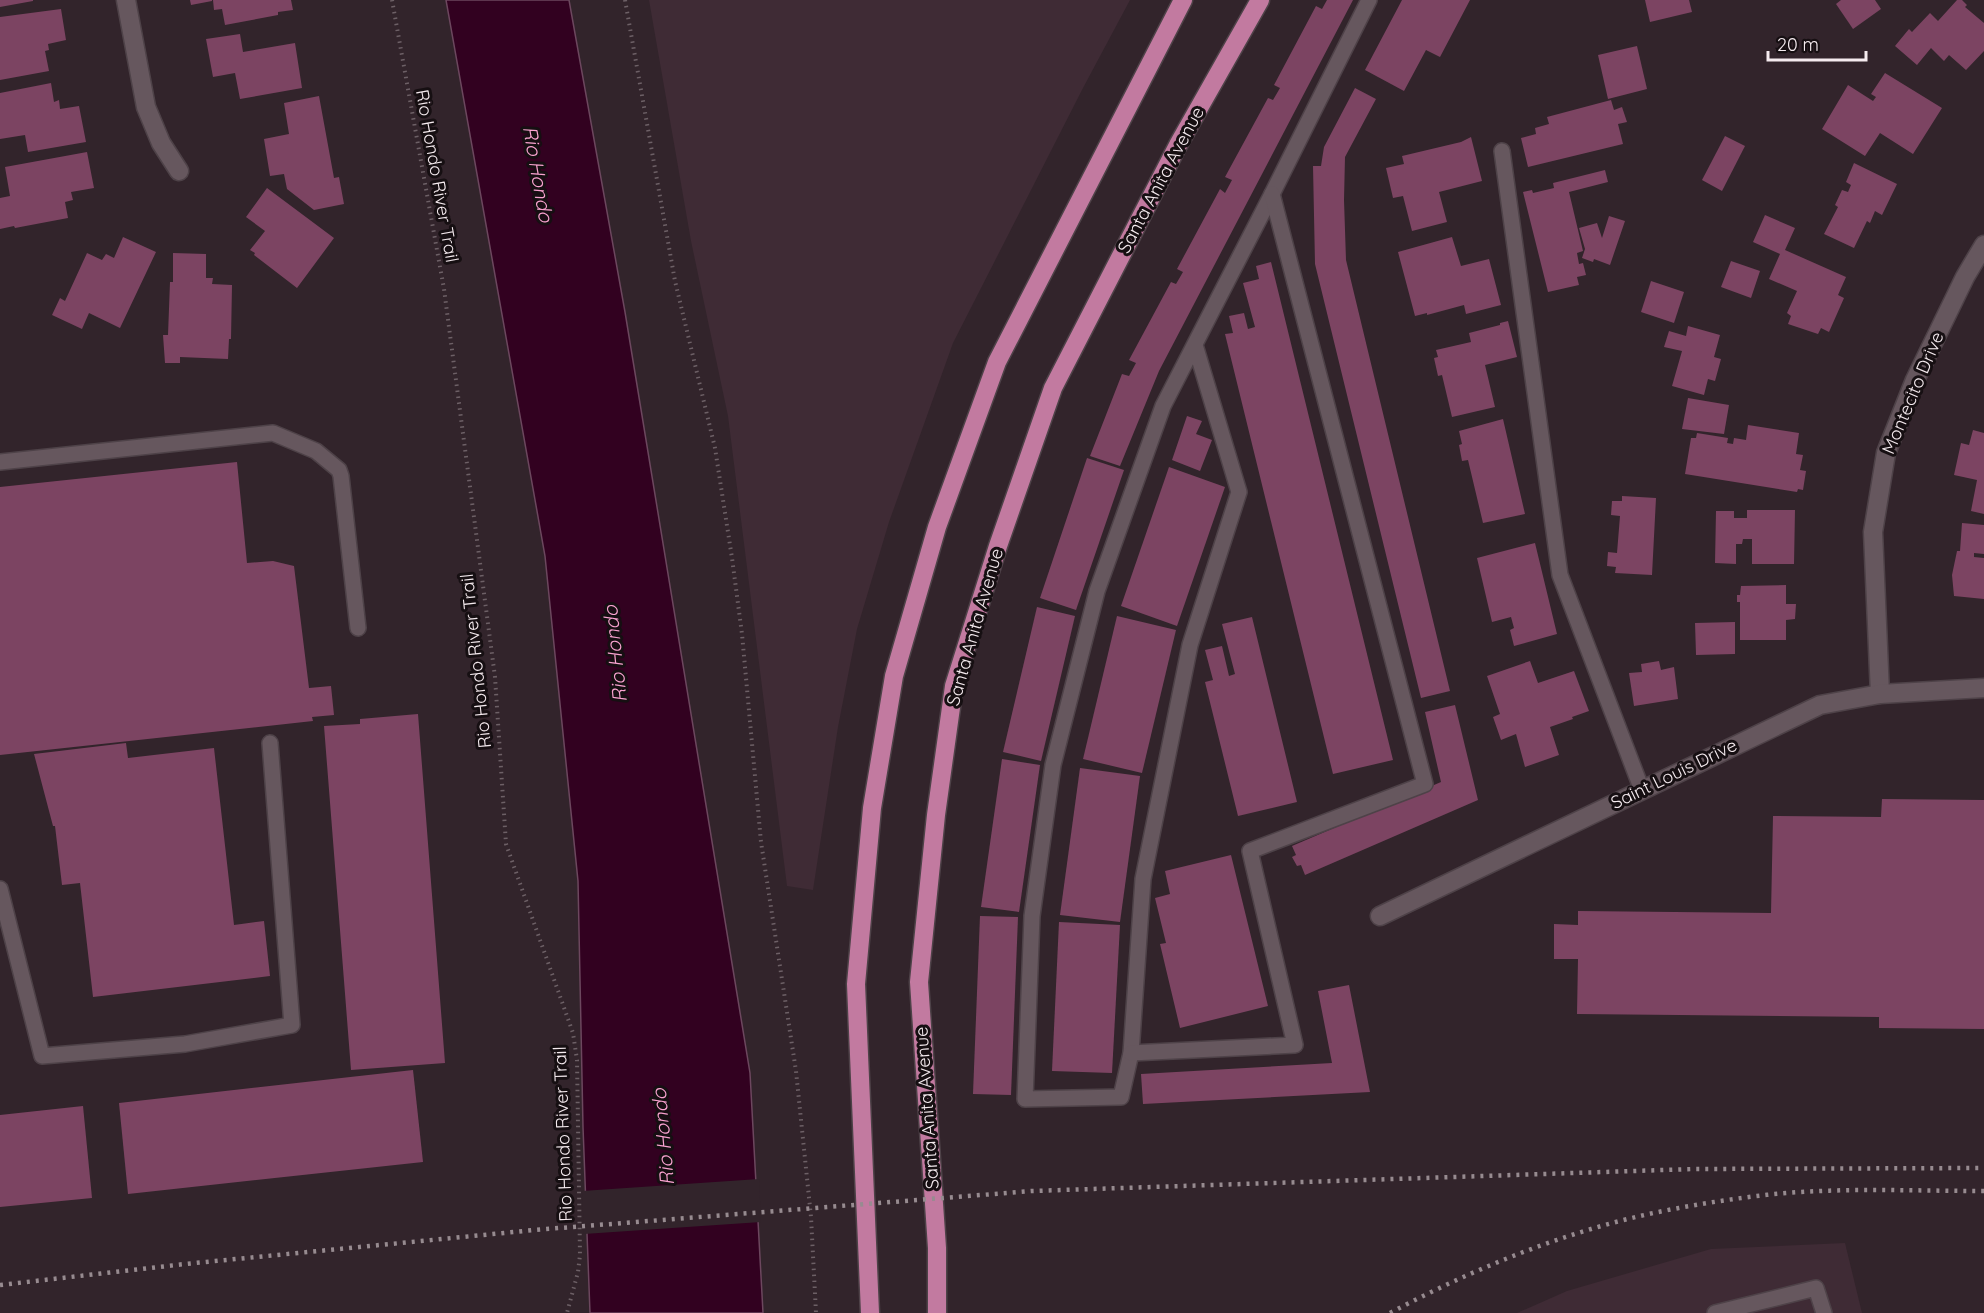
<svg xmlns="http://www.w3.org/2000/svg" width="1984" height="1313" font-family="Quicksand,sans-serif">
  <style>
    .built { fill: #3f2b35 }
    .water { fill: #320120; stroke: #6c475e; stroke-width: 1.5 }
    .pier { fill: #32242b }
    .building { fill: #7c4462 }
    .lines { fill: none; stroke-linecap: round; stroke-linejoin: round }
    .lane-casing { stroke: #4e4248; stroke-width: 18 }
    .street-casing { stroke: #4e4248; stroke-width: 21 }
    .primary-casing { stroke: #4e4248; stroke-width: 21 }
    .path { stroke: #6d6066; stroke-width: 4; stroke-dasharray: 1.5 4.5; stroke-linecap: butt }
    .lane { stroke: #66575e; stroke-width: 15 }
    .street { stroke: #66575e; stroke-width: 18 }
    .primary { stroke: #c27aa0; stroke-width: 18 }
    .rail { stroke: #978b90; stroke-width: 4.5; stroke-dasharray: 3 6; stroke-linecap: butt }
    .labels { text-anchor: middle; stroke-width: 6; stroke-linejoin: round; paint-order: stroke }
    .street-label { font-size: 18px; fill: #f5ebef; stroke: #160f12 }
    .water-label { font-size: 20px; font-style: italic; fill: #f9a2d0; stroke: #160f12 }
  </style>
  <rect width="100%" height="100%" fill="#32242b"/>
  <g class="built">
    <path d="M649,0h481l-47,88 -130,255 -64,179 -32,107 -19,98 -25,163 -26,-4 -59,-470 -37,-175z"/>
    <path d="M1845,1243l17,70h-345l50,-22 144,-42z"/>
  </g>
  <path class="water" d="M446,0h123l56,312 125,761 13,240h-173l-7,-186 -5,-246 -33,-325z"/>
  <path class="pier" d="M759,1179l2,43 -177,12 -2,-43z"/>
  <g class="building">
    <path d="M0,0h33v1l-33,6z"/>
    <path d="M190,0h22v1l-21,4z"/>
    <path d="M213,0h78l2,10 -15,2v3l-53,10 -3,-16 -8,1z"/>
    <path d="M1327,0h26l-194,371 -39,95 -30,-10 32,-82 7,2 7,-13 -7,-3 42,-78 5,2 7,-12 -6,-3 43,-80 5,4 7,-13 -7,-3 43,-79 5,2 7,-12 -6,-3 42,-79 6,3z"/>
    <path d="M1402,0h68l-30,57 -14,-7 -22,41 -39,-21z"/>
    <path d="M1645,0h44l3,12 -42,10z"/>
    <path d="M1841,0h34l6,9 -28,20 -17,-25z"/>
    <path d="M1957,0h5l5,5 -2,2 19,16v28l-18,19 -17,-15 -5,6 -13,-13 -14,17 -22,-19 14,-17 3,3 18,-19 8,8z"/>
    <path d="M61,9l5,31 -18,4 1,6 -4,1 4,20 -49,9v-63z"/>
    <path d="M240,34l3,18 52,-9 7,45 -62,11 -5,-26 -22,4 -7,-38z"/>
    <path d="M1637,46l10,43 -39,10 -10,-44z"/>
    <path d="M1885,73l57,35 -29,46 -33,-21 -15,23 -43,-27 26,-44 25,16 3,-4 -5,-3z"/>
    <path d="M51,83l3,19 5,-2 1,9 19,-3 7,36 -58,10 -3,-17 -25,4v-46z"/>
    <path d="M1355,88l21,11 -31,58 -1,43 2,60 104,431 -29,7 -106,-434 -2,-98h8l3,-19z"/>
    <path d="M319,96l15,82 5,-1 5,27 -30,6 -27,-21 -3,-15 -14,2 -6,-37 25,-5 -5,-31z"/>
    <path d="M1611,100l3,10 8,-3 5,15 -9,2 5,20 -95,23 -7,-29 15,-4 -1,-6 14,-4 -2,-7z"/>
    <path d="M1725,136l20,10 -23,45 -20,-11z"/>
    <path d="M1471,137l11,44 -43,11 8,30 -35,9 -9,-35 -10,2 -7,-30 18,-4 -2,-8 59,-14z"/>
    <path d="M87,152l7,36 -23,4 2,8 -8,2 3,16 -53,10 -1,-2 -14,3v-31l10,-2 -5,-29z"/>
    <path d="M1854,163l43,21 -15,31 -7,-4 -5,12 -3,-2 -13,27 -30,-14 14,-27 -3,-2 7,-15 6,2 3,-7 -5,-3z"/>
    <path d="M1605,170l3,12 -39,10 14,59 -6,2 2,11 4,-1 3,12 -9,2 2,8 -31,7 -25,-100 9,-2 1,3 21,-5 -1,-5z"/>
    <path d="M267,188l67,50 -37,50 -43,-33 1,-2 -5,-3 15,-19 -19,-14z"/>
    <path d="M1765,215l30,13 -10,22 61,27 -8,18 6,3 -15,34 -8,-4 -3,6 -30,-10 3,-8 -4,-3 10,-22 -28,-12 11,-25 -27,-12z"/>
    <path d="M1609,216l16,5 -15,44 -16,-6 -1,3 -11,-4 3,-9 -6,-21 18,-5 5,15z"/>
    <path d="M123,237l33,15 -36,76 -31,-15 -7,16 -30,-14 8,-17 5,3 22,-48 15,7 4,-6 8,4z"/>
    <path d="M1452,237l9,29 28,-7 12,46 -35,9 -2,-9 -37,10v-2l-12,3 -17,-64z"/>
    <path d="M173,253l33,1v24h7l-1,6 20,1 -1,54h-2l-1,20 -48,-2v6h-15l-2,-28h5l2,-53h3z"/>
    <path d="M1731,261l29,10 -9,27 -30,-11z"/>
    <path d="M1271,262l122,498 -60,14 -108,-440 8,-1 -4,-17 15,-3 4,16 7,-2 -12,-44 16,-4 -3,-13z"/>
    <path d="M1651,281l33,11 -10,31 -33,-11z"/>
    <path d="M1508,321l9,36 -32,8 10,42 -43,10 -10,-42 -4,1 -4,-18 4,-1 -2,-7 35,-8 -2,-9 31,-8v-2z"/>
    <path d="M1688,326l32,9 -6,22 7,2 -6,22 -7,-2 -4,16 -32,-9 10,-35 -18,-4 5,-16 17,5z"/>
    <path d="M1688,398l41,7 -5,29 -42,-5z"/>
    <path d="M1187,416l15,5 -6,13 16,6 -12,31 -28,-11z"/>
    <path d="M1503,419l22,95 -42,9 -15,-63 -6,1 -3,-16 3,-1 -3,-13z"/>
    <path d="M1748,425l51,8 -3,21 7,1 -3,15 6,1 -3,19 -5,-1 -1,3 -112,-18 6,-36h5l1,-5 31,5 -1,5 6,1 1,-6 12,2z"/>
    <path d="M1973,430l11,3v81l-13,-3 6,-31 -23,-5 7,-32 8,2z"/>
    <path d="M1087,458l37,12 -48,140 -36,-12z"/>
    <path d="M237,462l10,101 26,-2 21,5 15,122 22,-2 3,29 -22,2 1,4 -313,34v-268z"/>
    <path d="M1169,467l56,20 -48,139 -56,-20z"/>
    <path d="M1622,496l34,2 -4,77 -37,-2 1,-6 -9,-1 1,-14 9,1 3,-37 -9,-1 1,-14h10z"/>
    <path d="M1747,510h48l-1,54h-42v-25h-9l-1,5h-6v20l-21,-1 1,-52h18v7h13z"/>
    <path d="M1962,523l22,2v29l-10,-1v4l10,1v41l-30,-3 -2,-21 5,-24h3z"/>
    <path d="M1535,543l22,91 -43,12 -4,-16 4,-2 -3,-11 -19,5 -15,-64z"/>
    <path d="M1786,585v19h10l-1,15 -9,1v20h-46v-38h-3v-7h3l1,-9z"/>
    <path d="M1037,607l38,9 -34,145 -38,-9z"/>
    <path d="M1117,616l59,14 -34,143 -59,-14z"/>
    <path d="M1252,617l45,185 -59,14 -33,-134 8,-2 -8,-30 17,-4 7,30 6,-2 -13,-50z"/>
    <path d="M1735,622v32l-39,1 -1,-32z"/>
    <path d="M1530,661l8,22 36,-12 15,40 -17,6 1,2 -23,8 9,28 -34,12 -9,-33 -15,6 -8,-23 7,-3 -13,-38z"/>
    <path d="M1659,661l2,9 13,-3 4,32 -44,7 -5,-33 13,-1 -1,-8z"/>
    <path d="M1455,705l23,95 -173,75 -4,-10 -4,1 -5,-9 4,-2 -4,-9 149,-64 -16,-70z"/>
    <path d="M418,714l27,349 -94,7 -27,-344 36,-2v-5z"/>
    <path d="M126,743l2,15 86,-10 20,177 30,-4 6,55 -177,21 -13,-114 -18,2 -7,-59h-2l-19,-72z"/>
    <path d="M1002,759l38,6 -21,147 -38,-5z"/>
    <path d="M1080,768l60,8 -20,146 -60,-7z"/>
    <path d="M1882,799l102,1v229l-105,-1v-11l-302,-3 1,-55h-24v-35l24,1v-14l193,2 2,-97 108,1z"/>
    <path d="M1231,855l37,151 -88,22 -20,-84 6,-1 -11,-45 15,-4 -5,-23z"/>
    <path d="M980,916l38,1 -7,178 -38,-1z"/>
    <path d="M1059,922l61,3 -8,148 -60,-2z"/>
    <path d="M1349,985l21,107 -227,12 -2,-30 191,-11 -14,-72z"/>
    <path d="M413,1070l10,92 -295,32 -9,-91z"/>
    <path d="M83,1106l9,92 -92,9v-92z"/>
  </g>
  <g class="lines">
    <defs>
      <g id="lane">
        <path d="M1502,151l58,424 82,215"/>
        <path d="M1195,345l44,147 -49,153 -47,234 -12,174 -10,44 -96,2 7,-183 21,-151 44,-174 66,-185 109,-212 97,-194"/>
        <path d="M0,462l273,-29 43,18 23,19 2,6 17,152"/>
        <path d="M0,889l42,167 143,-12 107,-19 -22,-282"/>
        <path d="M1131,1053l164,-8 -45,-194 175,-67 -153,-590"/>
        <path d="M1715,1313l101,-25 8,25"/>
      </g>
      <g id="street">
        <path d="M126,0l20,107 15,36 18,28"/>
        <path d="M1880,694l-7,-162 13,-79 29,-73 50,-103 19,-32"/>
        <path d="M1380,916l440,-211 60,-11 104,-6"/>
      </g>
      <g id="primary">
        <path d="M870,1313l-14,-329 16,-176 22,-132 43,-149 60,-165 186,-362"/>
        <path d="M937,1313v-65l-18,-266 17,-167 18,-129 44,-140 55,-158 125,-243 82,-145"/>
      </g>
    </defs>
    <use href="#lane" class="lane-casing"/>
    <use href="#street" class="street-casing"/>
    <use href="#primary" class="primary-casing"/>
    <g class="path">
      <path d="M392,0l52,289 51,388 11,167 67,189 4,27 3,195 -2,17 -11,41"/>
      <path d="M625,0l50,281 40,167 17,110 10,76 19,208 35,229 15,146 5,96"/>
    </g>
    <use href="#lane" class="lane"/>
    <use href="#street" class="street"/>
    <use href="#primary" class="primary"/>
    <g class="rail">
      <path d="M0,1285l185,-21 349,-34 498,-39 662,-22 290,-1"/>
      <path d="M1390,1313c64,-34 131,-63 201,-84 56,-17 116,-27 174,-34 73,-8 147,-4 219,-4"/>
    </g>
  </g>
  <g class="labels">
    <g class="street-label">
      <text transform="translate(437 176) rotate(80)" y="6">Rio Hondo River Trail</text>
      <text transform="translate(1161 180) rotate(-62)" y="6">Santa Anita Avenue</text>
      <text transform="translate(1913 393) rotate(-67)" y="6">Montecito Drive</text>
      <text transform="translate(975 627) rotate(-74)" y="6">Santa Anita Avenue</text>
      <text transform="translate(476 661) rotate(-96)" y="6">Rio Hondo River Trail</text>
      <text transform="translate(1674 774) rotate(-26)" y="6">Saint Louis Drive</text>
      <text transform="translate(927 1108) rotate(-94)" y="6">Santa Anita Avenue</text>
      <text transform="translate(563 1134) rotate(-92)" y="6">Rio Hondo River Trail</text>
    </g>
    <g class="water-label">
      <text transform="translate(538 174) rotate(80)" y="7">Rio Hondo</text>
      <text transform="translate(615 654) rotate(-96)" y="7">Rio Hondo</text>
      <text transform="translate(663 1137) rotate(-95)" y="7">Rio Hondo</text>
    </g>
  </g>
  <path d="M1768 51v9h98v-9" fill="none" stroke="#f5ebef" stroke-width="3"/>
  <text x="1777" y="51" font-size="18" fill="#f5ebef" stroke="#160f12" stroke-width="4.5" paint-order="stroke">20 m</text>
</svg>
